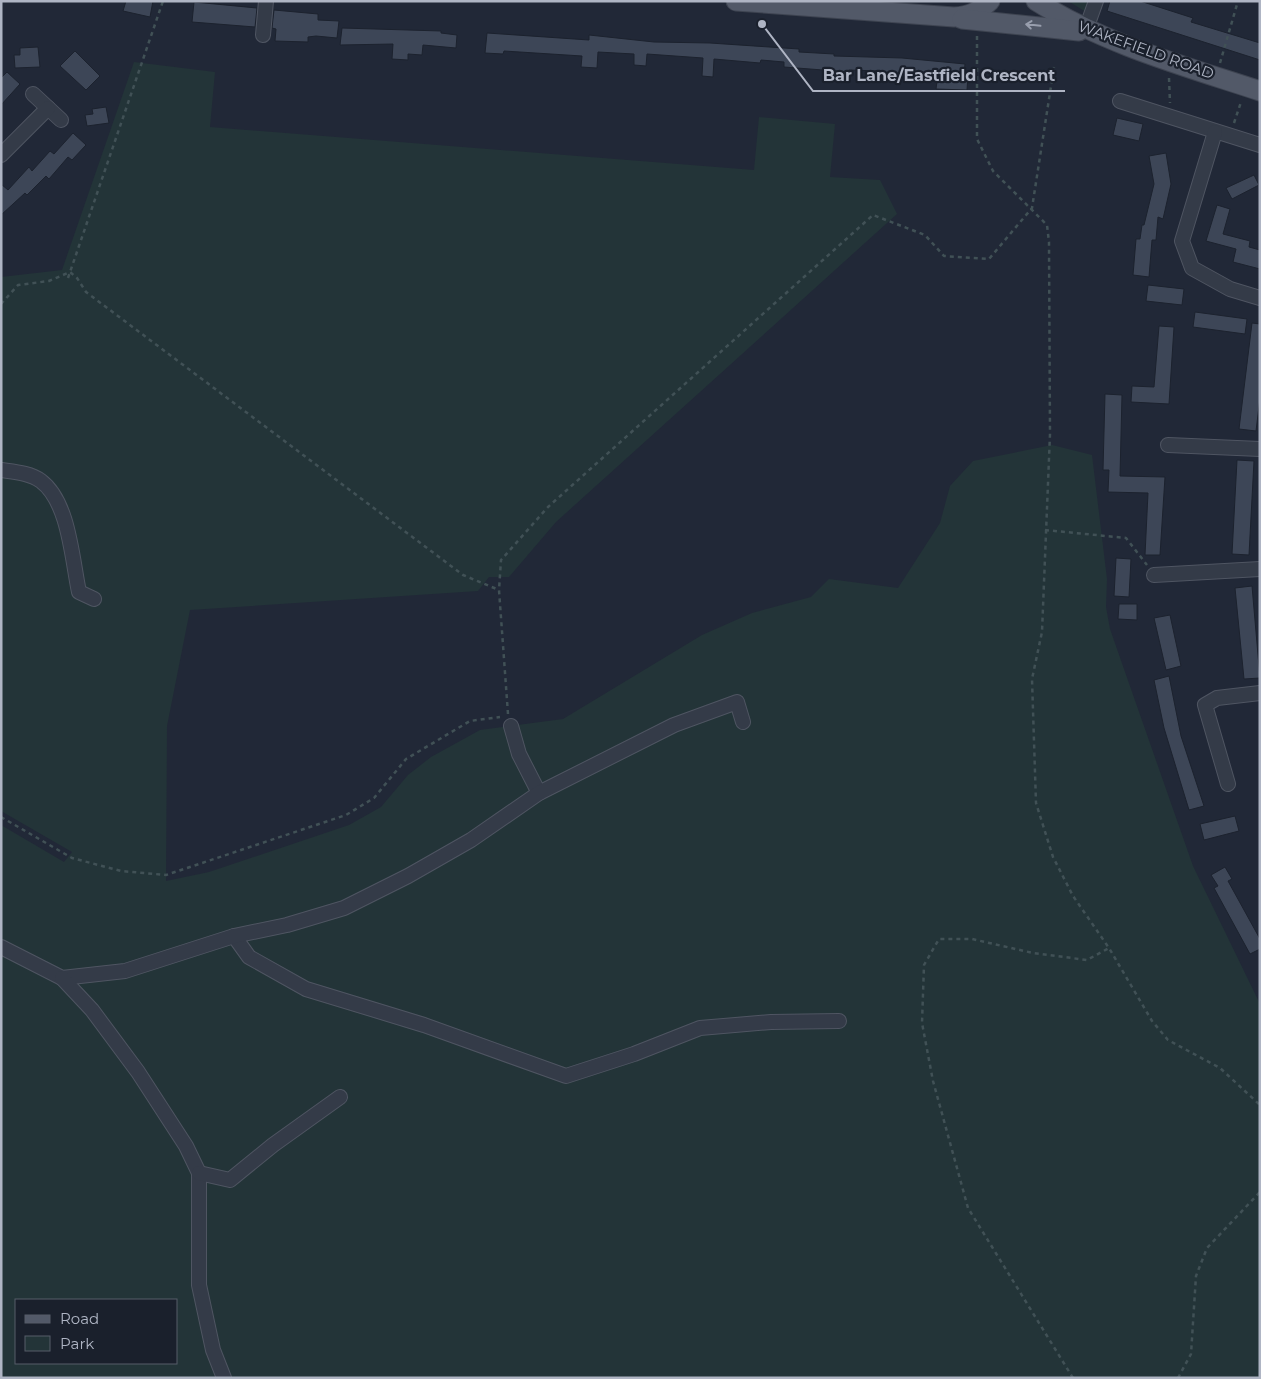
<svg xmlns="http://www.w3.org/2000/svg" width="1261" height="1379" font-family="Montserrat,sans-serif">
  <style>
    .green { fill: #233438; fill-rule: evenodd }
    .building { fill: #3d4657; stroke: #1c222e }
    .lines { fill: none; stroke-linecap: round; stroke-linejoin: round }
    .minor-casing { stroke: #4f5562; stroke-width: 16 }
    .major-casing { stroke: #3e4451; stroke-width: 21 }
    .path { stroke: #415156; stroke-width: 2.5; stroke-dasharray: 4 4; stroke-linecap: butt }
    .minor { stroke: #343b48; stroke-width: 14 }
    .major { stroke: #525968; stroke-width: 19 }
    .oneway { stroke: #989ead }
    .labels { text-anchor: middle; stroke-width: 4.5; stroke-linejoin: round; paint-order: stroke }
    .street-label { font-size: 15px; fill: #afb5c4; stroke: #1a202c }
    .leader { fill: none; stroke: #afb5c4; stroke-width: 2 }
    .callout-dot { fill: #afb5c4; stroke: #1a202c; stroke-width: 2 }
    .callout-label { font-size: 16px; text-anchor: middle; font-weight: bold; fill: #afb5c4; stroke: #1a202c; stroke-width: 4.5; stroke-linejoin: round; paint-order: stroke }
  </style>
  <rect width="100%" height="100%" fill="#212837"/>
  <g class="green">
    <path d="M1068,1h22l-4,11z"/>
    <path d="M134,62l81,10 -5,55 544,43 5,-53 76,7 -5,53 50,3 17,34 -341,308 -47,55h-20l-11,14 -288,19 -23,116 -1,155 43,-9 140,-47 32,-18 27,-32 23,-18 49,-27 83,-11 139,-84 50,-22 59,-16 18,-18 69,9 42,-65 10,-37 23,-25 79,-16 40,10 15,124 -1,28 4,22 83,237 67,138v374h-1259v-553l63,37 8,-10 -71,-41v-534l61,-7zM16,1300h160v63h-160z"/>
  </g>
  <g class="building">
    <path d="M126,1h27l-3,16 -27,-6z"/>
    <path d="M1110,1h30l53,17 -2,4 69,21v17l-153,-49z"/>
    <path d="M194,2l63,6 -2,19 -63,-5z"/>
    <path d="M274,10l44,4v6l21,1 -2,17 -21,-2 -8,1v5l-33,-1 1,-12 -4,-1z"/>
    <path d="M342,28l99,3v2l16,2 -1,13 -33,-3 -1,10 -14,-1v6l-16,-1 1,-15 -53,1z"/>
    <path d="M487,33l102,7v-5l65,7 56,1 89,6v3l35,2v2l68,2 63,6 -1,11h4l-1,15 -31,-1 1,-8 -36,-3v-3l-23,-2 1,-2 -30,-1v2l-65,-5v-5l-23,-2 -1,3 -46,-4 -1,18 -11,-1 1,-18 -56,-4 -1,12 -12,-1v-11l-36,-2 -1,16 -16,-1 1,-11 -78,-5 -1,3 -18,-1z"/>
    <path d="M38,47l2,20 -25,1 -1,-13h6v-7z"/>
    <path d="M75,51l25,25 -14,14 -26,-24z"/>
    <path d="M7,72l13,12 -19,21v-27z"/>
    <path d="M106,107l3,16 -22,3 -2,-11 8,-1 -1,-5z"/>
    <path d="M1117,118l26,6 -4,17 -26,-6z"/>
    <path d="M73,133l13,12 -14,15 -4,-3 -19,22 -3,-3 -19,19 -2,-2 -24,22v-31l7,6 21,-23 3,4 18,-20 4,3z"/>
    <path d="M1166,153l5,31 -8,35 -5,-2 -2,23h-4l-3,37 -16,-2 3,-36h4l2,-14h2l10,-41 -5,-28z"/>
    <path d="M1254,175l5,10 -27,14 -6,-11z"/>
    <path d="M1217,205l13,4 -7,25 27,7 -1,6 11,3v19l-27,-7 3,-13 -30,-8z"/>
    <path d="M1148,285l36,4 -2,16 -36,-4z"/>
    <path d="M1195,312l52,7 -2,15 -52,-7z"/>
    <path d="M1252,323l8,1v74l-4,33 -17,-2z"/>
    <path d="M1159,326l15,1 -5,77 -38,-2 1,-16 22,1z"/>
    <path d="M1105,394l17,1 -2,81 45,1 -5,78h-15l3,-62 -40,-1 1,-22h-6z"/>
    <path d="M1237,460l17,1 -5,94 -17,-1z"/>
    <path d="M1116,558l15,1 -2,38 -15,-1z"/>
    <path d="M1252,586l8,92 -16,1 -9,-91z"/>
    <path d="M1119,604h18v16l-19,-1z"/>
    <path d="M1170,615l11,51 -15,4 -12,-52z"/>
    <path d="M1169,676l12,60 23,70 -15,4 -25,-82 -10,-48z"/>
    <path d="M1235,816l4,15 -35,9 -4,-16z"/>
    <path d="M1225,867l7,12 -4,2 32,58v10l-10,5 -36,-66 4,-2 -7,-11z"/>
  </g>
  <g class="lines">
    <defs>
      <g id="minor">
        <path d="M1086,29l10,-28"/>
        <path d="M263,35l3,-34"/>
        <path d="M33,94l28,26"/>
        <path d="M1120,101l140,44"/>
        <path d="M1215,132l-33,109 10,27 38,21 30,9"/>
        <path d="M1,155l47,-47"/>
        <path d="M1168,445l92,4"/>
        <path d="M1,470c14,2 29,3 40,11 28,21 31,78 38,111l15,7"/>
        <path d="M1154,575l106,-6"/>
        <path d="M511,726l8,28 20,39"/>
        <path d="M1228,784l-23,-79 12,-7 43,-5"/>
        <path d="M234,936l15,21 57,32 118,36 142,51 68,-22 66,-26 71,-6 68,-1"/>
        <path d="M1,947l61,31 63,-7 109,-35 53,-11 57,-17 64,-32 63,-36 68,-47 135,-68 63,-23 6,20"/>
        <path d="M62,978l30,32 46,62 48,74 13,27v112l14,65 11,28"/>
        <path d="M199,1173l31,7 43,-35 67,-48"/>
      </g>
      <g id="major">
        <path d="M736,1l218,16c16,-1 24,-5 36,-16"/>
        <path d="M1036,1c68,43 148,65 224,90"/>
        <path d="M962,19l117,12"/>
      </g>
    </defs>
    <use href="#minor" class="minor-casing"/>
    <use href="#major" class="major-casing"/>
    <g class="path">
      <path d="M977,36v103l16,32 54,54 2,17 1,192 -8,198 -10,47 4,124 17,54 20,39 36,52 43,73 16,19 52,28 40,37"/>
      <path d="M1220,63l18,-62"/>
      <path d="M1169,78l1,25"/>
      <path d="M1234,123l7,-21"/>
      <path d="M68,278l95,-277"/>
      <path d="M1,304l17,-19 31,-4 21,-9 7,6 9,14 377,283 36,15"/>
      <path d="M1045,530l81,8 21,27"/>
      <path d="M508,714l-9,-124 2,-30 47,-53 325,-292 52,20 19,21 45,3 43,-51 22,-141"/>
      <path d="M1,817l71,41 49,13 45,4 180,-60 28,-17 32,-39 64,-38 30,-4"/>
      <path d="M1073,1378l-105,-170 -35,-127 -11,-58 2,-58 15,-26h33l61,14 54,7 22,-12"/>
      <path d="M1178,1378l13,-24 5,-78 11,-28 53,-56"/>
    </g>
    <use href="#minor" class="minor"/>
    <use href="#major" class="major"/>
  </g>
  <defs><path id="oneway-shaft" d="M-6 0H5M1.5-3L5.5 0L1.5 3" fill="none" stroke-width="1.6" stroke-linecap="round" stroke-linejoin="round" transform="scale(1.25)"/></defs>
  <use class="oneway" href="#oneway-shaft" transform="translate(1033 25) rotate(-174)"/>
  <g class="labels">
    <g class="street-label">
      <text transform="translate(1146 50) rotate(20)" y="5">WAKEFIELD ROAD</text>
    </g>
  </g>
  <path class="leader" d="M762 24L813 91H1065"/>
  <circle class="callout-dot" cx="762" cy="24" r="5"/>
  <g class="callout-label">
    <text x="939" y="81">Bar Lane/Eastfield Crescent</text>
  </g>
  <rect width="1261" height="1379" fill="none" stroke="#afb5c4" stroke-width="5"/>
  <rect x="15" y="1299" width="162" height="65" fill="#1a202c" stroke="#565c69"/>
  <rect x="25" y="1315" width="25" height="8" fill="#525968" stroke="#565c69"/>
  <text x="60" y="1324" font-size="15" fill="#afb5c4">Road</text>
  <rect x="25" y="1336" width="25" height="15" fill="#233438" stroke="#565c69"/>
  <text x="60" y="1349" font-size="15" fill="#afb5c4">Park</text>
</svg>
